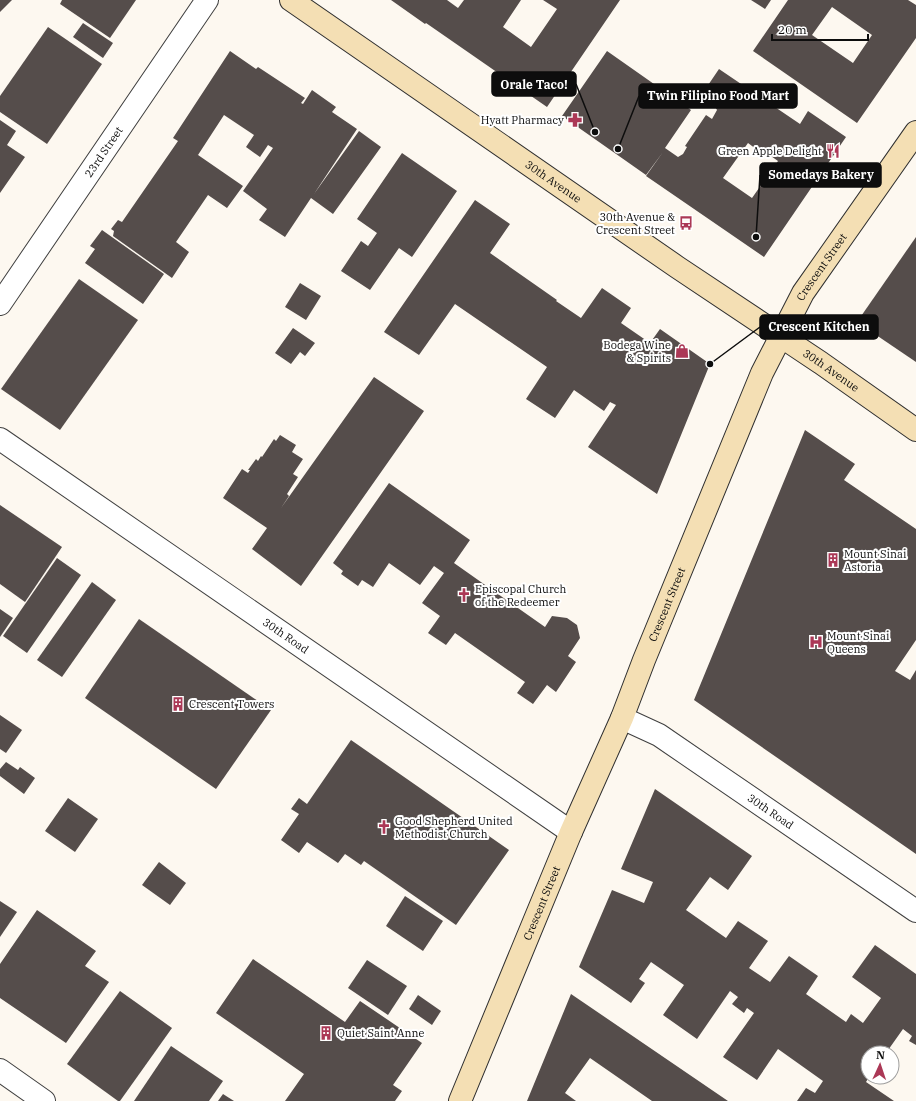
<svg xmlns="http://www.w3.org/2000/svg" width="916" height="1101" font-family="'IBM Plex Serif',serif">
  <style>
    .building { fill: #554d4b; fill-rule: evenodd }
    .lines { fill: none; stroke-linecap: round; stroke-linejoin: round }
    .street-casing { stroke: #404040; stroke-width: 24 }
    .secondary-casing { stroke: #2f2f2f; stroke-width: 24 }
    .street { stroke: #fff; stroke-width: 22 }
    .secondary { stroke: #f4dfb4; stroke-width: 22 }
    .labels { text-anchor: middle; stroke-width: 4; stroke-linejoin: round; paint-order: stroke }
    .poi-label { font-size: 11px; fill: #0d0d0d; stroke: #fff; text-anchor: start }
    .street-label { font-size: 11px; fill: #0d0d0d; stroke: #fff }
    .leader { fill: none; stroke: #0d0d0d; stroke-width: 1.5 }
    .callout-dot { fill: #0d0d0d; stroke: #fff; stroke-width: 1.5 }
    .callout { fill: #0d0d0d; stroke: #0d0d0d; stroke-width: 1.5 }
    .callout-label { font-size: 12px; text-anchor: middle; font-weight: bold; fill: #fff }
  </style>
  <rect width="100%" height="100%" fill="#fdf8f0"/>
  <g class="building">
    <path d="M0,0h12l-12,12z"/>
    <path d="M62,0h74l-26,38 -50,-34z"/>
    <path d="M391,0h56l11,8 6,-8h57l-18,27 28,20 26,-38 -14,-9h77l-73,107 -121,-84 -1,1z"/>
    <path d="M751,0h20l-6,9z"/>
    <path d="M788,0h120l8,5v33l-59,85 -104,-72zM832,7l40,28 -19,28 -41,-28z"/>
    <path d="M83,23l30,20 -10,15 -30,-21z"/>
    <path d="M48,27l54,37 -55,80 -47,-32v-16z"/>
    <path d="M230,51l26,18 2,-2 47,31 -4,5 2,1 9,-14 24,17 -4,5 25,17 -43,65 45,-63 22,16 -48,67 -22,-16 -26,39 -26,-17 8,-11 -24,-18 30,-43 -5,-3 -8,12 -14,-10 8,-12 -30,-20 -26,40 -13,-9 58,40 -16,22 -19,-13 -32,47 13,10 -17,26 -59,-42 1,-5 -3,-2 7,-9 4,2 56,-81 -5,-3z"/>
    <path d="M607,51l84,59 -26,38 13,9 5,-3 4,-7 -2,-1 21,-31 6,4 5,-9 -4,-7 -3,-3 -2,2 -8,-5 19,-28 81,55 8,-13 38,26 -82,120 -118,-81 17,-24 -17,23 -84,-59zM748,143l8,6 2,-2 20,14 -26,37 -29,-20z"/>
    <path d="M0,120l16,11 -9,14 18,12 -25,36z"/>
    <path d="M402,153l55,38 -45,66 -13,-9 -29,42 -29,-19 20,-30 7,5 9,-13 -20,-14z"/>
    <path d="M475,200l35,24 -20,29 67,47 -1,1 25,17 21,-30 29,20 -10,15 29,20 10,-14 50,35 -53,130 -69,-47 28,-42 -6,-3 -6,9 -30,-21 -19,28 -29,-19 21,-32 -92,-63 -36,51 -35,-23z"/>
    <path d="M102,230l62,44 -21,30 -58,-41 10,-14 -5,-3z"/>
    <path d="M916,237v125l-59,-40z"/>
    <path d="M79,279l59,41 -78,110 -59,-41z"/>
    <path d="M300,283l21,13 -15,24 -21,-13z"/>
    <path d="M293,328l22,15 -10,13 -5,-4 -9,12 -16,-11z"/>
    <path d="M374,377l50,34 -123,175 -49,-37 15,-21 -44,-30 19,-29 6,4 2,-3h-2l8,-11 2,2 3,-5 1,1 12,-18 2,2 4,-6 16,10 -4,7 11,7 -10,15 5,3 -11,17 2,2 -8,12z"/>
    <path d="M805,430l50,34 -11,16 72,49v111l-21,31 15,9 6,-10v184l-222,-154z"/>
    <path d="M389,483l81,57 -16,23 91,64 7,-11 15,2 10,7 3,13 -12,18 8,6 -20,30 -9,-7 -14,19 -16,-11 8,-11 -70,-49 -9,12 -18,-12 12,-17 -18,-13 22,-30 -10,-7 -14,19 -31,-22 -16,24 -11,-7 -4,6 -17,-12 2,-3 -10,-8z"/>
    <path d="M0,505l62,42 -37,55 -25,-18z"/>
    <path d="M57,558l24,17 -54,78 -24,-17z"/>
    <path d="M92,582l24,18 -54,77 -25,-17z"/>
    <path d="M0,609l13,9 -13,19z"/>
    <path d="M139,619l132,91 -55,79 -131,-91z"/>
    <path d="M0,715l22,15 -16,23 -6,-4z"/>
    <path d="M351,740l158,110 -53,75 -92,-64 -3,4 -16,-11 -7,9 -31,-21 -8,11 -18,-13 18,-26 -8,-5 8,-11 8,6z"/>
    <path d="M6,762l12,8 2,-3 15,11 -11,16 -24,-18v-7z"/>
    <path d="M655,789l97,67 -24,34 -18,-13 -24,33 40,28 12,-17 30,20 -19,27 21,14 19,-26 29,20 -12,18 40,28 5,-8 12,9 18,-25 -29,-21 23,-32 41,29v71l-7,-4 3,-5 -9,-7 -17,24h-18v24h1l-3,5 28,19h-97l9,-13 9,5 8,-12 -45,-32 -21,31 -34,-23 31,-44 -7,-5 -3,5 -12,-9 6,-7 -8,-6 -33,48 -34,-24 21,-30 -33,-23 -12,17 6,4 -14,20 -52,-36 33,-77 32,13 9,-21 -32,-13z"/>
    <path d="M68,798l30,21 -23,33 -30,-21z"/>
    <path d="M159,862l27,21 -16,22 -28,-20z"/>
    <path d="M405,896l38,25 -20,30 -37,-25z"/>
    <path d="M0,901l17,11 -17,25z"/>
    <path d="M37,910l59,41 -11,15 24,16 -43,61 -66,-45v-34z"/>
    <path d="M253,959l92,63 15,-21 62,42 -29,42 9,6 -7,10h-110l19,-27 -88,-61z"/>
    <path d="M367,960l40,26 -19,29 -40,-27z"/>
    <path d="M120,991l52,37 -52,73h-2l-51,-37z"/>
    <path d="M571,994l47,32 110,75h-76l-62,-43 -25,35 11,8h-49z"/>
    <path d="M418,995l23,16 -9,14 -23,-16z"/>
    <path d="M171,1046l52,35 -14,20h-75z"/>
    <path d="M223,1094l11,7h-16z"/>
  </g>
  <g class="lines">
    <defs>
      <g id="street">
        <path id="s1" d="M0,304l207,-304"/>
        <path id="s2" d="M0,439l571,393"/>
        <path id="s3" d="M622,718l37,17 257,176"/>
        <path d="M0,1070l44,31"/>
      </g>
      <g id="secondary">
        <path id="s4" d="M291,0l386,267 144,96 95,67"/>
        <path id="s5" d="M460,1101l111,-269 51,-114 22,-58 118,-287 41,-80 113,-161"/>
      </g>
    </defs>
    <use href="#street" class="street-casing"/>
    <use href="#secondary" class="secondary-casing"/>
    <use href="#street" class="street"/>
    <use href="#secondary" class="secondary"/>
  </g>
  <defs>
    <symbol id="pharmacy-bare" viewBox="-9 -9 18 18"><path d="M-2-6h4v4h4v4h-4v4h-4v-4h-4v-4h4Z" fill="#ab3856" stroke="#fff" stroke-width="2.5" paint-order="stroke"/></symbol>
    <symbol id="restaurant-bare" viewBox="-9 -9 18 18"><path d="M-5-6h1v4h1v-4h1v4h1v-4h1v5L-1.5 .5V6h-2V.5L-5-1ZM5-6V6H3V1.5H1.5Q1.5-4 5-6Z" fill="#ab3856" stroke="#fff" stroke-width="2.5" paint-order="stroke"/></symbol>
    <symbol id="bus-bare" viewBox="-9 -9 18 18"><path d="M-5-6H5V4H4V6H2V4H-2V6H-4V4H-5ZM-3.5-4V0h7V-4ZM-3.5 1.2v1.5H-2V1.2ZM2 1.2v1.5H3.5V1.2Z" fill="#ab3856" stroke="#fff" stroke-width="2.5" paint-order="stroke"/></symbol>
    <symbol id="shop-bare" viewBox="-9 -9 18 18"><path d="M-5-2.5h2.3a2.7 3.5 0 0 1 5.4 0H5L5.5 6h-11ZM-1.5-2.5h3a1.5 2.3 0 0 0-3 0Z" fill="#ab3856" stroke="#fff" stroke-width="2.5" paint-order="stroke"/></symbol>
    <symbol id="building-bare" viewBox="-9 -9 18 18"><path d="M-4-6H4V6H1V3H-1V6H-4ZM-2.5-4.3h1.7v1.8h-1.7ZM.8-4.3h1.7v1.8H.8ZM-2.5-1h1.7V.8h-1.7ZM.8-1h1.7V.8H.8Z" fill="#ab3856" stroke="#fff" stroke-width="2.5" paint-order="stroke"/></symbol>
    <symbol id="church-bare" viewBox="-9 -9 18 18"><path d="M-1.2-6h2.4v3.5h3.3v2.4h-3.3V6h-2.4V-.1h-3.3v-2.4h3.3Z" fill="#ab3856" stroke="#fff" stroke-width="2.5" paint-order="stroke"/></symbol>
    <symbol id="hospital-bare" viewBox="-9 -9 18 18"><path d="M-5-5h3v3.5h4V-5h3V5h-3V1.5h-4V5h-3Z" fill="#ab3856" stroke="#fff" stroke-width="2.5" paint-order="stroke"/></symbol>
  </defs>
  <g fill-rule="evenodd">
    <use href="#pharmacy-bare" x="565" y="110" width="20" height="20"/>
    <use href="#restaurant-bare" x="823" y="141" width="20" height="20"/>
    <use href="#bus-bare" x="676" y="213" width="20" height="20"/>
    <use href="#shop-bare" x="672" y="341" width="20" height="20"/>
    <use href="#building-bare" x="823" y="550" width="20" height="20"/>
    <use href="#church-bare" x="454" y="585" width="20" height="20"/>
    <use href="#hospital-bare" x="806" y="632" width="20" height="20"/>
    <use href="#building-bare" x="168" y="694" width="20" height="20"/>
    <use href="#church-bare" x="374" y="817" width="20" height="20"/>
    <use href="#building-bare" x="316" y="1023" width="20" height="20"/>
  </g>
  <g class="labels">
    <g class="poi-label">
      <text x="564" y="124" text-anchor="end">Hyatt Pharmacy</text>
      <text x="822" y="155" text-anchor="end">Green Apple Delight</text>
      <text x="675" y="221" text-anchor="end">30th Avenue &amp;<tspan x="675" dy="13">Crescent Street</tspan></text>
      <text x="671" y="349" text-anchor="end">Bodega Wine<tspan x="671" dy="13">&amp; Spirits</tspan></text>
      <text x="844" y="558">Mount Sinai<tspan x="844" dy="13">Astoria</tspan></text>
      <text x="475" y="593">Episcopal Church<tspan x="475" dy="13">of the Redeemer</tspan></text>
      <text x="827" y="640">Mount Sinai<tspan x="827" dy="13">Queens</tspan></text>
      <text x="189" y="708">Crescent Towers</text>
      <text x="395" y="825">Good Shepherd United<tspan x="395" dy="13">Methodist Church</tspan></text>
      <text x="337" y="1037">Quiet Saint Anne</text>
    </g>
    <g class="street-label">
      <text dy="4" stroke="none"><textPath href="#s1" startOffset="184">23rd Street</textPath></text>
      <text dy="4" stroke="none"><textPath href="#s4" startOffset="319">30th Avenue</textPath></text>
      <text dy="4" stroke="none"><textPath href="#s5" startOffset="910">Crescent Street</textPath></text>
      <text dy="4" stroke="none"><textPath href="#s4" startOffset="655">30th Avenue</textPath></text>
      <text dy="4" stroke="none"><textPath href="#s5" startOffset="538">Crescent Street</textPath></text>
      <text dy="4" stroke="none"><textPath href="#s2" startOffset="347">30th Road</textPath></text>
      <text dy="4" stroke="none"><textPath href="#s3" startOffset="176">30th Road</textPath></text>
      <text dy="4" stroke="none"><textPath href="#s5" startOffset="214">Crescent Street</textPath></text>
    </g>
  </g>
  <path class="leader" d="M595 132L576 84M618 149L639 96M756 237L760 175M710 364L760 327"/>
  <g class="callout-dot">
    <circle cx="595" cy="132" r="4"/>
    <circle cx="618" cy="149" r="4"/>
    <circle cx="756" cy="237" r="4"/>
    <circle cx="710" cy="364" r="4"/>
  </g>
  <g class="callout">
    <rect x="492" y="72" width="84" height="24" rx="4"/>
    <rect x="639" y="84" width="158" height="24" rx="4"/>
    <rect x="760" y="163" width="121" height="24" rx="4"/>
    <rect x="760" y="315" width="118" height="24" rx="4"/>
  </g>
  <g class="callout-label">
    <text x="534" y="89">Orale Taco!</text>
    <text x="718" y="100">Twin Filipino Food Mart</text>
    <text x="821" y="179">Somedays Bakery</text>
    <text x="819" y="331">Crescent Kitchen</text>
  </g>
  <g transform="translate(880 1065) rotate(3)"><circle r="19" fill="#ffffff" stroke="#9e9e9e"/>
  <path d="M0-3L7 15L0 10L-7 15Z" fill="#ab3856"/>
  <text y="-6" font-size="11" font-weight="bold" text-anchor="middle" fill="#0d0d0d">N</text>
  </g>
  <path d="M772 34v6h96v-6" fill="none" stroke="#0d0d0d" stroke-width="2"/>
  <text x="778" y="34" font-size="12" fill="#0d0d0d" stroke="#ffffff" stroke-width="3" paint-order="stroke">20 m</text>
</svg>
